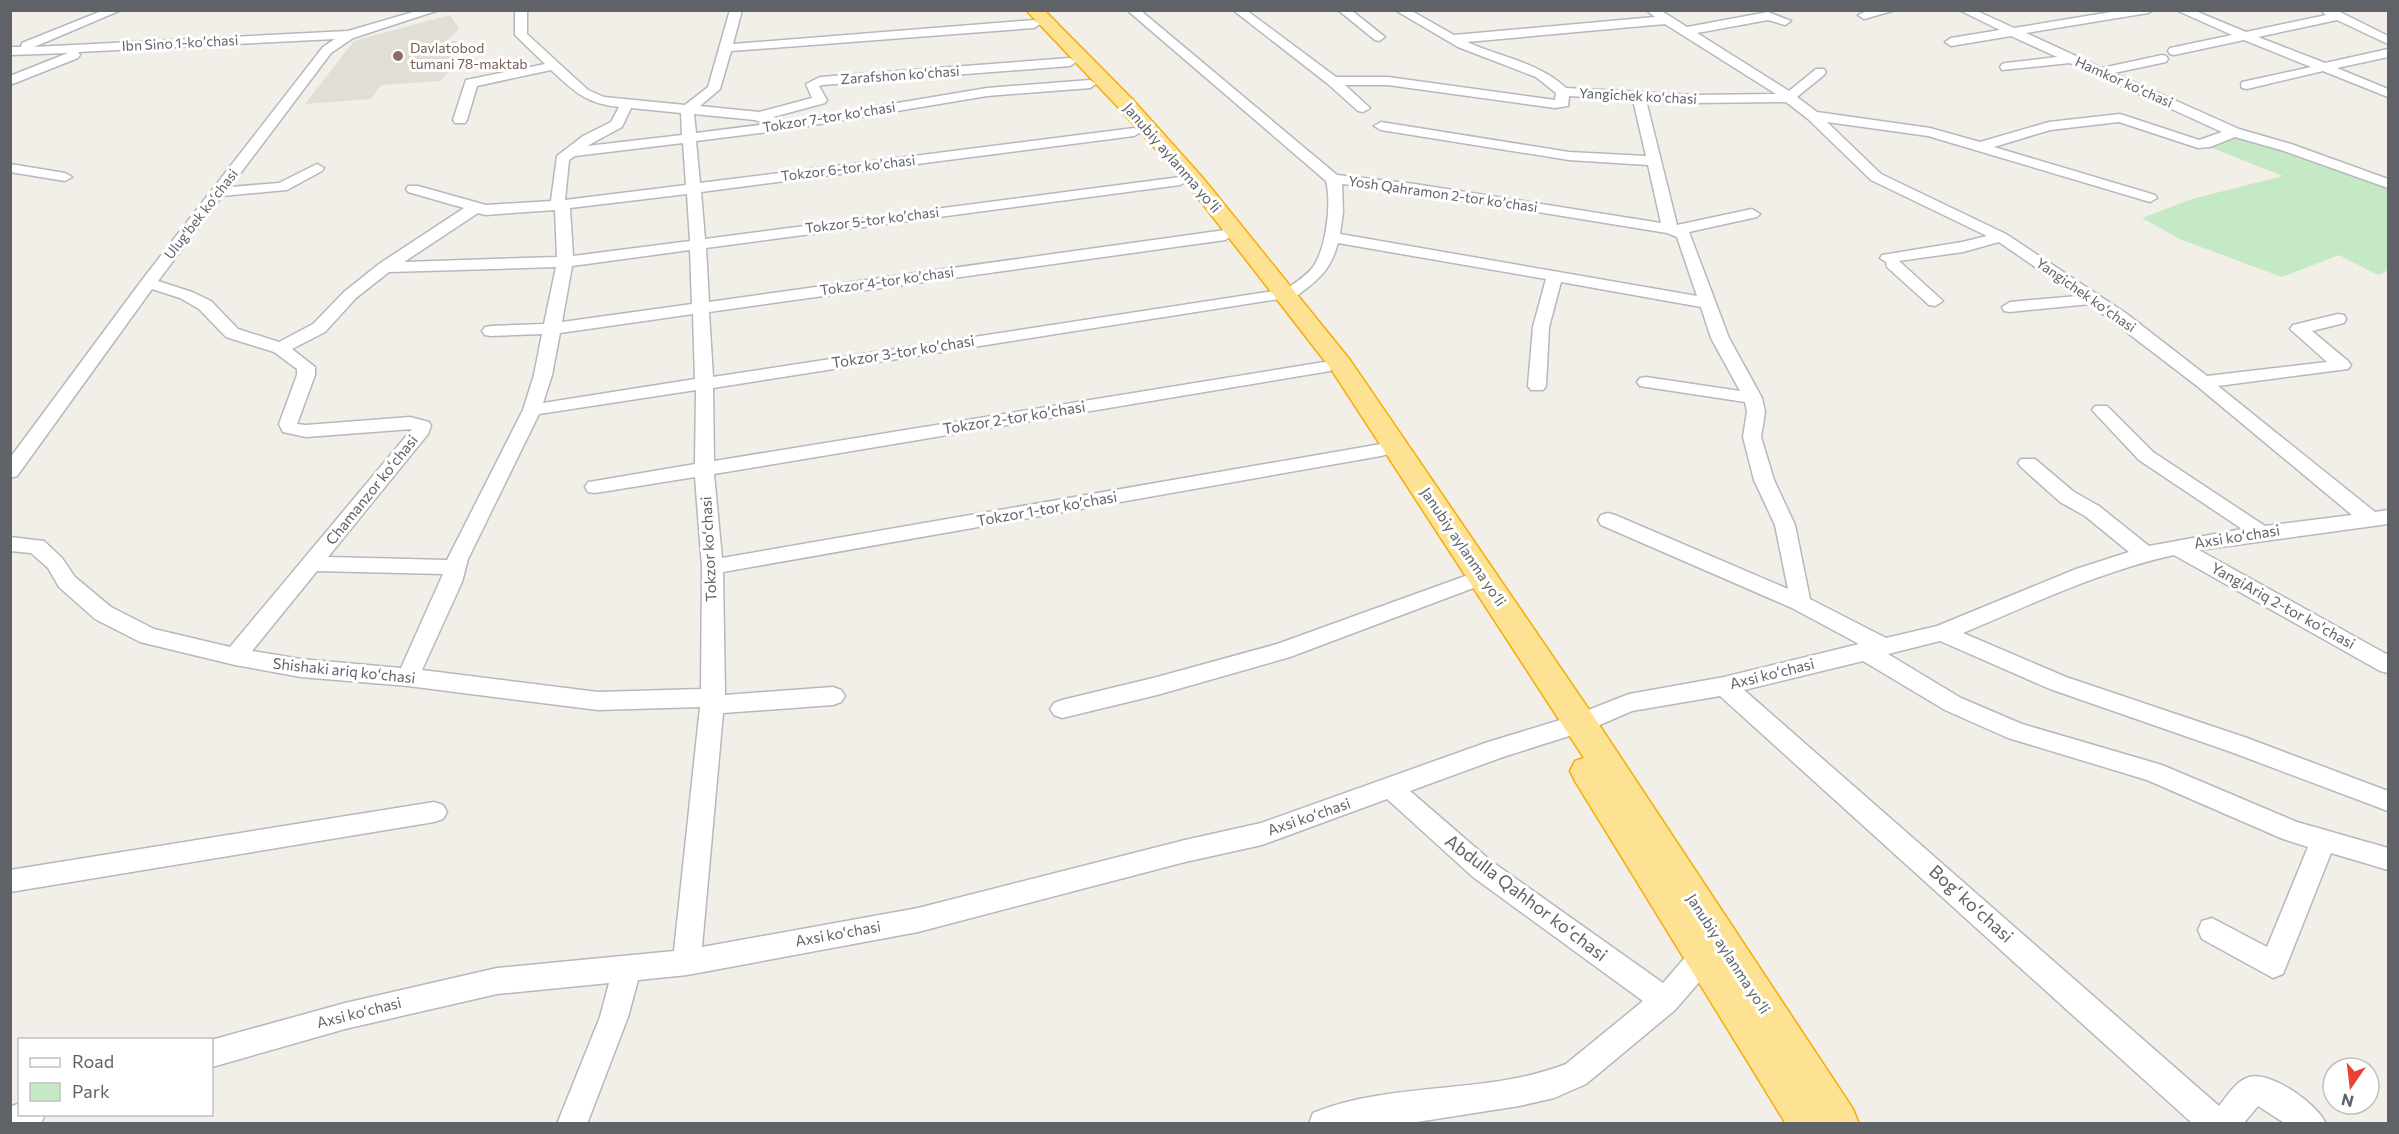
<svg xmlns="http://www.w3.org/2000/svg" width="2399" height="1134" font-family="Commissioner,sans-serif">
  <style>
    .education { fill: #e1ded6 }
    .green { fill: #c5e8c5 }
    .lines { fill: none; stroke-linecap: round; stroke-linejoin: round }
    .minor-casing { stroke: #b5b8bc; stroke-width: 3 }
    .highway-casing { stroke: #f9ab00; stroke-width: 3 }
    .minor { fill: #fff; fill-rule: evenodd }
    .highway { fill: #fde293; fill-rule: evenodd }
    .education-dot { fill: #8d6e63; stroke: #fff; stroke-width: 2 }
    .labels { text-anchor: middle; stroke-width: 6; stroke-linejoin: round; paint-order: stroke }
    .far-street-label { font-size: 14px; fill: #5f6368; stroke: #fff }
    .far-education-label { font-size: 14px; fill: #785e54; stroke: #fff; text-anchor: start }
    .street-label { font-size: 15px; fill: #5f6368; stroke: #fff }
    .near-street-label { font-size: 18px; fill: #5f6368; stroke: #fff }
  </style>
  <rect width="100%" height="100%" fill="#f1efe8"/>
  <path class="education" d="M450,15l9,14 -12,12h11l-8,29 -9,11 -60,4 -10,14 -66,5 49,-63z"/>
  <path class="green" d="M2233,136l15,1 140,49v84l-10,5 -39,-20 -57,22 -100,-37 -40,-22 50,-19 91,-23 -71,-28z"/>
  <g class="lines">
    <defs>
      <g id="minor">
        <path d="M104,10h17l-87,37 314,-16 72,-21h19l-86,28 -22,15 -101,134 49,-4 38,-19 7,4 -2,3 -35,19 -65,6 -64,85 34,11 19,9 27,28 41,13 34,-18 31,-32 35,-28 85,-56 -56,-16 -2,-3 2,-3h10l68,19 65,-4 6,-45 26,-20 28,-14 8,-15c-34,-4 -44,-15 -68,-37l-74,16 -10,34 -2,3h-10l-2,-3 13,-40 79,-16 -30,-29v-25h12v24l61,56 16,7 81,8 23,-18 22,-77h12l-9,34 301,-24 6,4 -6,4 -303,23 -11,38 -20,17 59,6 53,-14 -6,-14 14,-7 250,-19 6,4 -6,4 -248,19 -3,1 8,14 -2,3 -52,14 4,1 1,5 209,-35 103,-8 6,4 -6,4 -103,8 -204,34 -87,11 4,42 434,-55 7,4 -7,4 -433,56 4,47 475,-62 7,4 -7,4 -474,63 3,54 516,-72 8,5 -8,5 -516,72 4,65 560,-86 7,3c10,-9 24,-15 33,-27 13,-18 19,-64 13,-86l-199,-171h13l197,165 78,9 246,39 -13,-58 -79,-5 -188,-30 -7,-4 7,-4 188,30 77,4 -13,-56 -64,-4 -1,10 -13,2 -167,-23h-43l25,23 -7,4 -5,-1 -30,-27 -95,-74h13l90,67h52l167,23 1,-7 -20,-16 -78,-30 -63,-37h15l44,25 201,-18 -9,-7h14l27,17 81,-15 23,9 -6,4 -17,-5 -71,13 92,58 27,-22h8l2,3 -2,3 -27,22 20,15 113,16 50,14 69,-20 71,-8 79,26 23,-8 -152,-69 -68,7 -2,-3 2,-3 4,-1 51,-6 -46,-21 -60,10 -6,-4 6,-4 49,-8 -41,-20h16l39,18 109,-18h30l-5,3 -122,20 76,35 60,-13 4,1 2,3 -2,3 -52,11 125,56 52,15 97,35v9l-107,-38 -46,-13 -25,10 -12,1 -79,-26 -69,8 -56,17 161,48 2,3 -7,4 -222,-66 -101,-14 54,52 125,60 121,80 80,62 120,-14 -37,-33 3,-4 45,-11 6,1 2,4 -2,4 -32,8 36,30 3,4 -3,4 -130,17 157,126 13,-2v14l-189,26 189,105v18l-8,-2 -206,-116c-73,16 -142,49 -211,78l103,44 181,61 141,53v20l-157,-59 -181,-63 -110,-48 -52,13 73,44 61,26 140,41 135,57 91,26v22l-57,-17 -48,121 -10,4 -71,-39 -4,-9 4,-9 10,-3 55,29 41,-100 -25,-8 -136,-59 -139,-42 -63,-28 -82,-49 -119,29 475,416c8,-10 17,-25 30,-29 22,-6 69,27 77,47h-40l-28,-18 -15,18h-50l-473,-428 -88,15 -44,19 -85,27 -93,34 81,70 172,122 31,-36 10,-4 10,4 4,9 -4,9 -39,45 -89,74 -32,14 -35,8 -115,18h-95l4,-11c78,-32 175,-18 253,-49l77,-63 -170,-124 -86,-78 -125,46 -77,17 -267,70 -231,43 -49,5 -10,37 -41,107h-30l43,-107 9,-34 -112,11 -152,35 -133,38 -1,-27 134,-37 152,-35 177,-17 26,-244 -102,3 -190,-24 -107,-9 -66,-12 -95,-23 -45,-23 -36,-32 -11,-19 -17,-15 -21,-2v-14l34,4 18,17 13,19 36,30 43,22 76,18 182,-218 -106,8 -23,-5 -4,-8 18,-49v-6l-23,-17 -48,-15 -27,-28 -19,-11 -28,-9 -135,187 -7,2v-20l132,-178 181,-233 12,-8 -257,13 2,3 -2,3 -68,27v-9l58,-23 -58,2v-8h11l1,-4zM1665,24l111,70 -83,1 -127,-7c-28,-26 -66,-31 -99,-46zM1646,100l47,3 93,-1 22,17 63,61 116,56 -25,6 -80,13 -2,3 6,4 1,5 42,38 6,1 8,-5 -44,-40 64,-9 36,-10 78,54 -67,6 -8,5 2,4 6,1 80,-8 107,82 155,129 -87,11 -112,-74 -46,-46h-12l-3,4 47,50 103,69 -93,17 -50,-40 -25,-14 -39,-33h-14l-3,4 3,4 39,35 25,14 44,36 -53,17 -139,57 -51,12 -76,-39 -15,-74 -21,-45 -13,-43 4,-25 -3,-14 -33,-60 -40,-106 68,-15 3,-3 -8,-5 -75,16zM631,108l50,5 1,22 -95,11 35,-19zM694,114l61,6 12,4 -71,9zM683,143l3,42 -121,15 4,-40 6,-4zM1342,184l73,8 252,41 10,4 1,3 19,56 -357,-62 3,-22zM687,194l3,47 -117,15 -3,-48zM555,210l2,47 -153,5 74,-49 7,2zM1338,243l208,36 -13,48 -5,59 3,4h12l3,-4 3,-59 12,-45 140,25 10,31 29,53 -94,-14 -6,1 -3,4 3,4 6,1 99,15 2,10 -4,25 11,43 21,45 13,64 -173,-74 -7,-2 -7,2 -3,5 3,5 191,83 67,36 -135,33 -95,17 -56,22 -85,26 -227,81 -76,17 -267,68 -216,39 21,-234 110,-8 8,-3 4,-6 -4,-6 -8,-3 -108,8 -2,-123 658,-116 7,-2 3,-4 -3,-4 -7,-2 -659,114 -8,-84 610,-102 6,-1 3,-4 -3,-4 -6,-1 -610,99 -1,-73 566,-89 7,3 6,-2c23,-19 37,-25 46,-57zM690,250l2,54 -130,18 10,-56zM556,267l-12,57 -53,2 -6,1 -3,4 3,4 6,1 51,-2 -8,41 -11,35 -76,150 -119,-3 100,-123 3,-8 -2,-4 -19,-5 -104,8 -9,-1 18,-49v-8l-23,-18 33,-17 31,-34 33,-26zM693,314l2,65 -152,24 9,-28 8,-42zM696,390l-1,74 -100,17 -7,1 -3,5 3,5 7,1 100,-16 7,90 -1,122 -103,3 -176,-22 40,-88 6,-23 71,-145zM317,571l126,3 -42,94 -100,-9 -49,-8z"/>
        <path d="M1338,10h13l34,27 -6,4 -4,-1z"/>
        <path d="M1869,10h27l-32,9 -6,-4z"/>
        <path d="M2176,10h17l53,22 80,-17 -5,-5h15l52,26v8l-51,-24 -79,17 67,26 63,-14v8l-51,11 51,21v8l-65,-26 -76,18 -5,-1 -1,-3 1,-3 69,-15 -67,-27 -70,15 -4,-1 -2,-3 2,-3 62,-13z"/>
        <path d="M10,164l55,9 7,4 -7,4 -55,-9z"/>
        <path d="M1468,575l8,2 3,5 -3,5 -186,70 -133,38 -95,23 -8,-3 -4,-6 4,-6 8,-3 95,-23 120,-33z"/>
        <path d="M434,802l9,3 4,7 -4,7 -9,3 -424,70v-22z"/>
        <path d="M20,1103v11h25l-4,10h-31v-17z"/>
      </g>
      <path id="highway" d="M1026,10h18l88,89 70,78 148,183 242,354 261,395 6,15h-73l-211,-343 -5,-10 5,-10 9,-3 -253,-389 -143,-184 -70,-78z"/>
    </defs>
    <use href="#minor" class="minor-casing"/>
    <use href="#highway" class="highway-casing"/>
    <use href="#minor" class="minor"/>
    <use href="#highway" class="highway"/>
  </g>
  <circle class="education-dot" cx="398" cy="56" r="6"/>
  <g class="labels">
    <g class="far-street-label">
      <text transform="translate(180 43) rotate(-3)" y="5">Ibn Sino 1-koʼchasi</text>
      <text transform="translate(900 75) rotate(-4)" y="5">Zarafshon koʻchasi</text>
      <text transform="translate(2124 82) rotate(24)" y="5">Hamkor koʻchasi</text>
      <text transform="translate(1638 96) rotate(3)" y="5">Yangichek koʻchasi</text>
      <text transform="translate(829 117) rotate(-9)" y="5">Tokzor 7-tor koʼchasi</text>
      <text transform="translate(848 168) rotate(-7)" y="5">Tokzor 6-tor koʼchasi</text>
      <text transform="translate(1443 194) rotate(8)" y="5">Yosh Qahramon 2-tor koʼchasi</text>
      <text transform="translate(201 214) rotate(-52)" y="5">Ulugʻbek koʻchasi</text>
      <text transform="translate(872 220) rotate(-7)" y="5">Tokzor 5-tor koʼchasi</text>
      <text transform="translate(887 281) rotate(-8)" y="5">Tokzor 4-tor koʼchasi</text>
      <text transform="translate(2086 295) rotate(35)" y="5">Yangichek koʻchasi</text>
    </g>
    <g class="far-education-label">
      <text x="410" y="53">Davlatobod<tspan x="410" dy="16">tumani 78-maktab</tspan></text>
    </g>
    <g class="street-label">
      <text transform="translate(1172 158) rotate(49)" y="5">Janubiy aylanma yoʻli</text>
      <text transform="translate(903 352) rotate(-9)" y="5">Tokzor 3-tor koʼchasi</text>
      <text transform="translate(1014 418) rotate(-9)" y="5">Tokzor 2-tor koʼchasi</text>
      <text transform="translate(372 490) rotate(-51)" y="5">Chamanzor koʻchasi</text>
      <text transform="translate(1047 509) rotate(-10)" y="5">Tokzor 1-tor koʼchasi</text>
      <text transform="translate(2237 537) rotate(-9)" y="5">Axsi koʻchasi</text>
      <text transform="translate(1463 547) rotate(56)" y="5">Janubiy aylanma yoʻli</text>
      <text transform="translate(709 549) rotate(-93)" y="5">Tokzor koʻchasi</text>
      <text transform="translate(2283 606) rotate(29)" y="5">YangiАriq 2-tor koʼchasi</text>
      <text transform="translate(344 671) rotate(6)" y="5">Shishaki ariq koʻchasi</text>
      <text transform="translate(1772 674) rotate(-14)" y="5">Axsi koʻchasi</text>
      <text transform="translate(1309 817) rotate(-19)" y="5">Axsi koʻchasi</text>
      <text transform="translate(838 934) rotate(-10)" y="5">Axsi koʻchasi</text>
      <text transform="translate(1728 954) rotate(57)" y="5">Janubiy aylanma yoʻli</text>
      <text transform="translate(359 1013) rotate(-14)" y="5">Axsi koʻchasi</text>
    </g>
    <g class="near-street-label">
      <text transform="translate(1526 898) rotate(37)" y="6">Abdulla Qahhor koʻchasi</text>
      <text transform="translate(1971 904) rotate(42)" y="6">Bogʻ koʻchasi</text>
    </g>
  </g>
  <rect width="2399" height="1134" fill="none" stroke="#5f6368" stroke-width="24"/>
  <rect x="18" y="1038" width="195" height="78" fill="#ffffff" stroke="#bfc1c3" stroke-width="1.5"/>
  <rect x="30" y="1058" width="30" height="9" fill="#ffffff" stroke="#bfc1c3" stroke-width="1.5"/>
  <text x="72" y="1068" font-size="18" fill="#5f6368">Road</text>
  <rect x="30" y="1083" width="30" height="18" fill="#c5e8c5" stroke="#bfc1c3" stroke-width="1.5"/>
  <text x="72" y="1098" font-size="18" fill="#5f6368">Park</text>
  <g transform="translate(2351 1086) rotate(194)"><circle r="28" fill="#ffffff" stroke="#bfc1c3" stroke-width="1.5"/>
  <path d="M0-4.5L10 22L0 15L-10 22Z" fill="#ea4335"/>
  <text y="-9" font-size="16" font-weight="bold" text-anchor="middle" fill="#5f6368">N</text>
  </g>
</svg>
